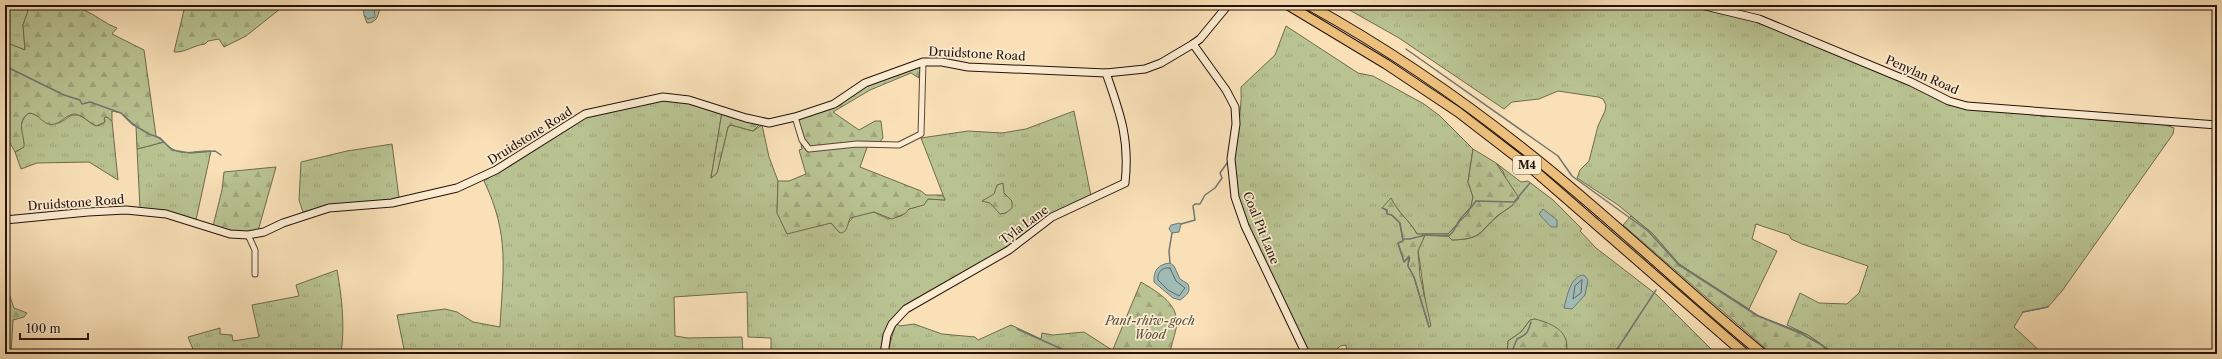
<svg xmlns="http://www.w3.org/2000/svg" width="2222" height="359" font-family="'Libre Caslon Text',serif">
  <style>
    .grass { fill: url(#grass-tufts); stroke: #6f6a4e }
    .forest { fill: url(#forest-firs); stroke: #6f6a4e }
    .water { fill: #a0bbb6; stroke: #6f7772 }
    .lines { fill: none; stroke-linecap: round; stroke-linejoin: round }
    .shore { stroke: #626660; stroke-width: 1 }
    .stream { stroke: #6f7772; stroke-width: 1.5 }
    .street-casing { stroke: #5a4636; stroke-width: 7 }
    .secondary-casing { stroke: #25120b; stroke-width: 9 }
    .highway-casing { stroke: #25120b; stroke-width: 11 }
    .street { stroke: #fbebd0; stroke-width: 5 }
    .secondary { stroke: #fbebd0; stroke-width: 7 }
    .highway { stroke: #ecc07c; stroke-width: 9 }
    .labels { text-anchor: middle; stroke-width: 3.5; stroke-linejoin: round; paint-order: stroke }
    .shield { fill: #fbebd0; stroke: #655346; stroke-width: 1 }
    .shield-label { font-size: 11px; font-weight: bold; fill: #25120b }
    .street-label { font-size: 12px; fill: #25120b; stroke: #fbebd0 }
    .park-label { font-size: 12px; font-style: italic; fill: #59503a; stroke: #fbebd0 }
  </style>
  <defs>
    <pattern id="grass-tufts" width="24" height="20" patternUnits="userSpaceOnUse"><rect width="24" height="20" fill="#b9c392"/><path d="M3 7l-1-3M5 7V3M7 7l1-3M15 17l-1-3M17 17v-4M19 17l1-3" fill="none" stroke="#9fa67d"/></pattern>
    <pattern id="forest-firs" width="22" height="20" patternUnits="userSpaceOnUse"><rect width="22" height="20" fill="#b9c392"/><path d="M5 1l3.5 6h-7zM16 11l3.5 6h-7z" fill="#9fa67d"/></pattern>
  </defs>
  <rect width="100%" height="100%" fill="#f9e0b7"/>
  <filter id="stains"><feTurbulence type="fractalNoise" baseFrequency=".005" numOctaves="4"/><feColorMatrix values="0 0 0 0 .2 0 0 0 0 .09 0 0 0 0 .02 0 0 0 .5 -.17"/></filter>
  <radialGradient id="worn" r=".72"><stop offset=".6" stop-color="#630" stop-opacity="0"/><stop offset="1" stop-color="#630" stop-opacity=".3"/></radialGradient>
  <g class="grass">
    <path d="M5,5h22l1,6 -5,14 2,25 -20,-8z"/>
    <path d="M1346,5h341l72,17 79,34 28,9 94,42 39,5h30l15,5 7,-3 31,2 14,4 67,4 11,4 -1,6 -111,157 -14,16 -25,5 -9,15 29,27h-208l-27,-19 -21,-10 13,-32 19,10 28,1 12,-11 9,-27 -66,-22 -11,-5 -2,-4 -33,-11 -4,15 25,12 -28,58 -70,-45 -27,-31 -34,-28 -41,-27 3,-8 9,-9 9,-35 7,-15 1,-6 -3,-6 -5,-2 -40,-6 -19,8 -27,3 -8,7 -105,-71 -53,-30z"/>
    <path d="M1286,26l72,47 15,3 51,28 16,12 33,33 -5,33 5,15 -2,10 -3,6 -20,21h-31c-7,-13 -19,-21 -26,-35l-8,9 17,15 3,18 -5,3 7,17 4,-5 -1,10 6,11 15,50 -11,-77 7,-15 23,1 4,4c31,-1 26,-7 46,-24 4,-4 10,-7 15,-11l-10,-34 -7,-8 25,19 7,-1 25,19 29,29 -2,2 16,17 61,47 59,59h-150l1,-5 -32,-30 -5,1 -9,12 -13,9 -1,13h-160l-1,-9 -6,1 -8,8h-24c-14,-31 -29,-63 -43,-94 -13,-26 -27,-53 -30,-82 -4,-31 8,-60 6,-91l34,-32z"/>
    <path d="M659,101h24l39,11 -11,66 6,-5 11,-46 3,-2 22,6 9,-6 7,32 9,24 -1,32 54,10 9,10 14,-17 20,-4 14,7 13,-3 8,-7 7,-2 12,-8 17,1 -24,-62 47,-7 34,2 24,-4 48,-18 17,85 -47,23 -33,27 -112,65 -11,17 -6,26h-111v-16l-23,-1 -1,-45 -73,5 1,39 13,2 54,-1 1,17h-338l-8,-39 48,-6 12,3 16,10 27,5c3,-57 10,-92 -16,-146l102,-65z"/>
    <path d="M29,113c11,1 17,12 29,10 6,-1 10,-8 17,-8 12,-1 17,18 30,7l-1,-4 3,-1 5,4 6,59 -29,-18 -52,1 -16,6 -6,-17 4,-2 5,-7c-4,-11 -5,-23 5,-30z"/>
    <path d="M164,142c16,17 27,8 47,9l-15,69 -56,-12 -3,-59z"/>
    <path d="M392,144l7,54 -6,3 -67,5 -23,6 -4,-12 2,-38 46,-11z"/>
    <path d="M337,270c5,27 8,57 4,84h-146l-7,-17 32,-9v6l12,1 1,6 26,-4 -7,-32 47,-9 -3,-11z"/>
    <path d="M896,323l4,3 14,-2 28,10 33,3 3,3 33,-15 30,14 1,-6 11,2 31,-3 28,18 -1,4h-224z"/>
  </g>
  <g class="forest">
    <path d="M27,5c18,0 40,-3 57,5 12,5 21,14 33,18l-5,6 32,16 12,86 8,6 -27,7 -1,-23 -15,-13 -9,-2v10l-5,-4 -3,1 1,4 -9,4c-6,-3 -15,-12 -22,-12 -10,1 -15,13 -26,10 -7,-3 -10,-10 -19,-11 -14,9 -4,22 -5,34l-9,5 -10,-18v-92l20,8 -2,-25 5,-14z"/>
    <path d="M184,5h101l-39,31 -22,11 -5,-8 -11,2 -3,3c-11,1 -20,9 -31,8l11,-46z"/>
    <path d="M374,5h6c-1,8 -2,18 -13,18l-3,-8 4,4 7,-9z"/>
    <path d="M920,64l-1,14 -8,-5 -41,17 -37,22 26,18 16,-9h6l2,17 -4,5 -10,-1 -9,25 61,24 5,4h17l2,5 -17,-1 -4,6 -15,4 -3,4 -14,6 -18,-7 -24,6c-3,6 -2,15 -10,15l-9,-10 -44,11 -10,-21 1,-32h11l17,-7 -7,-24 3,-1 -1,-5 3,-5 -6,-20 69,-34z"/>
    <path d="M722,112l37,13 -6,6 -22,-6 -3,2 -11,46 -6,5z"/>
    <path d="M1473,149l23,14 23,35c-6,8 -14,12 -22,18 -19,17 -15,23 -45,24l-4,-4 -23,-1 -7,16 2,25 11,50 -2,1 -15,-50 -6,-11 2,-9 -6,5 -6,-19 5,-2 -3,-18 -8,-8 -5,-1v-4l-5,-2 9,-10c7,15 19,23 26,36h31l20,-21 3,-7 2,-9 -5,-15z"/>
    <path d="M276,167l-18,64c-16,3 -29,1 -45,-5l9,-36 2,-18z"/>
    <path d="M1003,183l1,10 8,8v7l-6,5 -6,1 -10,-11 -8,-2 12,-7 3,-9z"/>
    <path d="M1631,216l21,17 27,31 21,14 59,38 49,19 27,19h-63l-149,-129z"/>
    <path d="M1141,282c18,11 40,23 35,47 -2,9 -5,16 -6,25h-59z"/>
    <path d="M5,283l9,25 13,5 -3,4 -11,3 -2,34h-6z"/>
    <path d="M1535,319c19,5 36,13 31,35h-59l1,-13 13,-9 9,-12z"/>
  </g>
  <g class="water">
    <path d="M363,5h11l1,12 -7,2 -4,-4z"/>
    <path d="M1543,209l14,11v7h-6l-12,-13z"/>
    <path d="M1180,223l1,1 -2,8 -7,1 -3,-4 2,-4z"/>
    <path d="M1170,263l4,3 6,13 8,5c3,8 -1,11 -8,16l-7,-2 -19,-16c-1,-12 5,-18 16,-19z"/>
    <path d="M1584,275l4,5 -3,15 -13,14 -8,-1c3,-11 6,-32 20,-33z"/>
  </g>
  <g class="lines">
    <g class="shore">
      <path d="M1170,268l6,13 9,7 -6,8 -11,-6 -10,-10c-1,-8 4,-13 12,-12z"/>
      <path d="M1582,280l-1,13 -8,6 2,-13z"/>
    </g>
    <g class="stream">
      <path d="M1406,49l152,107 14,20 76,55 31,34 79,51 42,17 20,11 12,10"/>
      <path d="M5,66l59,29 16,5 2,4 8,-2 31,11 11,11 17,10 11,4 12,12 18,3 25,-2 6,4"/>
      <path d="M1382,208l5,2v4l5,1 8,8 3,18 -5,2 6,19 5,-6 -1,10 6,11 15,50"/>
      <path d="M1181,224l14,-4 -2,-14 2,-2h5l5,-9 10,-7 7,-10 -2,-5 7,-10"/>
      <path d="M1403,239h7l15,-4 23,1c7,-4 7,-9 11,-15 5,-8 12,-12 17,-20l38,1 16,-19"/>
      <path d="M1170,263l-1,-12 3,-18"/>
      <path d="M2023,312l25,-5"/>
      <path d="M1017,329l56,25"/>
      <path d="M1511,354l6,-15c10,-4 11,-7 14,-17"/>
      <path d="M1614,354l42,-64"/>
    </g>
    <defs>
      <g id="street">
        <path d="M795,117l7,23 7,9 48,-5 42,1 22,-11 2,-72"/>
        <path d="M248,235l7,15v24"/>
      </g>
      <g id="secondary">
        <path d="M1701,5l58,14 152,63 38,19 18,5 250,19"/>
        <path d="M1193,44l33,46 9,17 1,17 -5,35 4,38 10,29 61,128"/>
        <path d="M5,220l83,-8 38,-2 40,4 64,20 18,1 16,-3 19,-9 46,-15 63,-5 65,-15 39,-18 89,-56 78,-17 26,3 57,18 23,5 26,-6 39,-13 31,-21 58,-21h19l26,5 138,6 39,-4 16,-6 32,-19 7,-5 28,-34"/>
        <path d="M884,354l3,-19 5,-11 14,-15 103,-59 43,-33 73,-34c5,-44 -5,-70 -19,-110"/>
      </g>
      <g id="highway">
        <path d="M1288,5l98,59 72,48 78,60 209,182"/>
        <path d="M1309,5c76,42 148,91 216,145 82,64 157,138 238,204"/>
      </g>
    </defs>
    <use href="#street" class="street-casing"/>
    <use href="#secondary" class="secondary-casing"/>
    <use href="#highway" class="highway-casing"/>
    <use href="#street" class="street"/>
    <use href="#secondary" class="secondary"/>
    <use href="#highway" class="highway"/>
  </g>
  <g class="labels">
    <rect class="shield" x="1513" y="156" width="28" height="18" rx="3"/>
    <g class="shield-label">
      <text x="1527" y="169">M4</text>
    </g>
    <g class="street-label">
      <text transform="translate(977 54) rotate(3)" y="4">Druidstone Road</text>
      <text transform="translate(1922 75) rotate(24)" y="4">Penylan Road</text>
      <text transform="translate(530 136) rotate(-32)" y="4">Druidstone Road</text>
      <text transform="translate(76 203) rotate(-4)" y="4">Druidstone Road</text>
      <text transform="translate(1024 225) rotate(-36)" y="4">Tyla Lane</text>
      <text transform="translate(1261 228) rotate(68)" y="4">Coal Pit Lane</text>
    </g>
    <g class="park-label">
      <text x="1150" y="325">Pant-rhiw-goch<tspan x="1150" dy="14">Wood</tspan></text>
    </g>
  </g>
  <rect width="2222" height="359" fill="none" stroke="#f9e0b7" stroke-width="20"/>
  <rect x="6" y="6" width="2210" height="347" fill="none" stroke="#25120b" stroke-width="2"/>
  <rect x="10" y="10" width="2202" height="339" fill="none" stroke="#25120b"/>
  <path d="M20 333v6h68v-6" fill="none" stroke="#25120b" stroke-width="2"/>
  <text x="26" y="333" font-size="12" fill="#25120b" stroke="#fbebd0" stroke-width="3" paint-order="stroke">100 m</text>
  <rect width="100%" height="100%" filter="url(#stains)"/>
  <rect width="100%" height="100%" fill="url(#worn)"/>
</svg>
